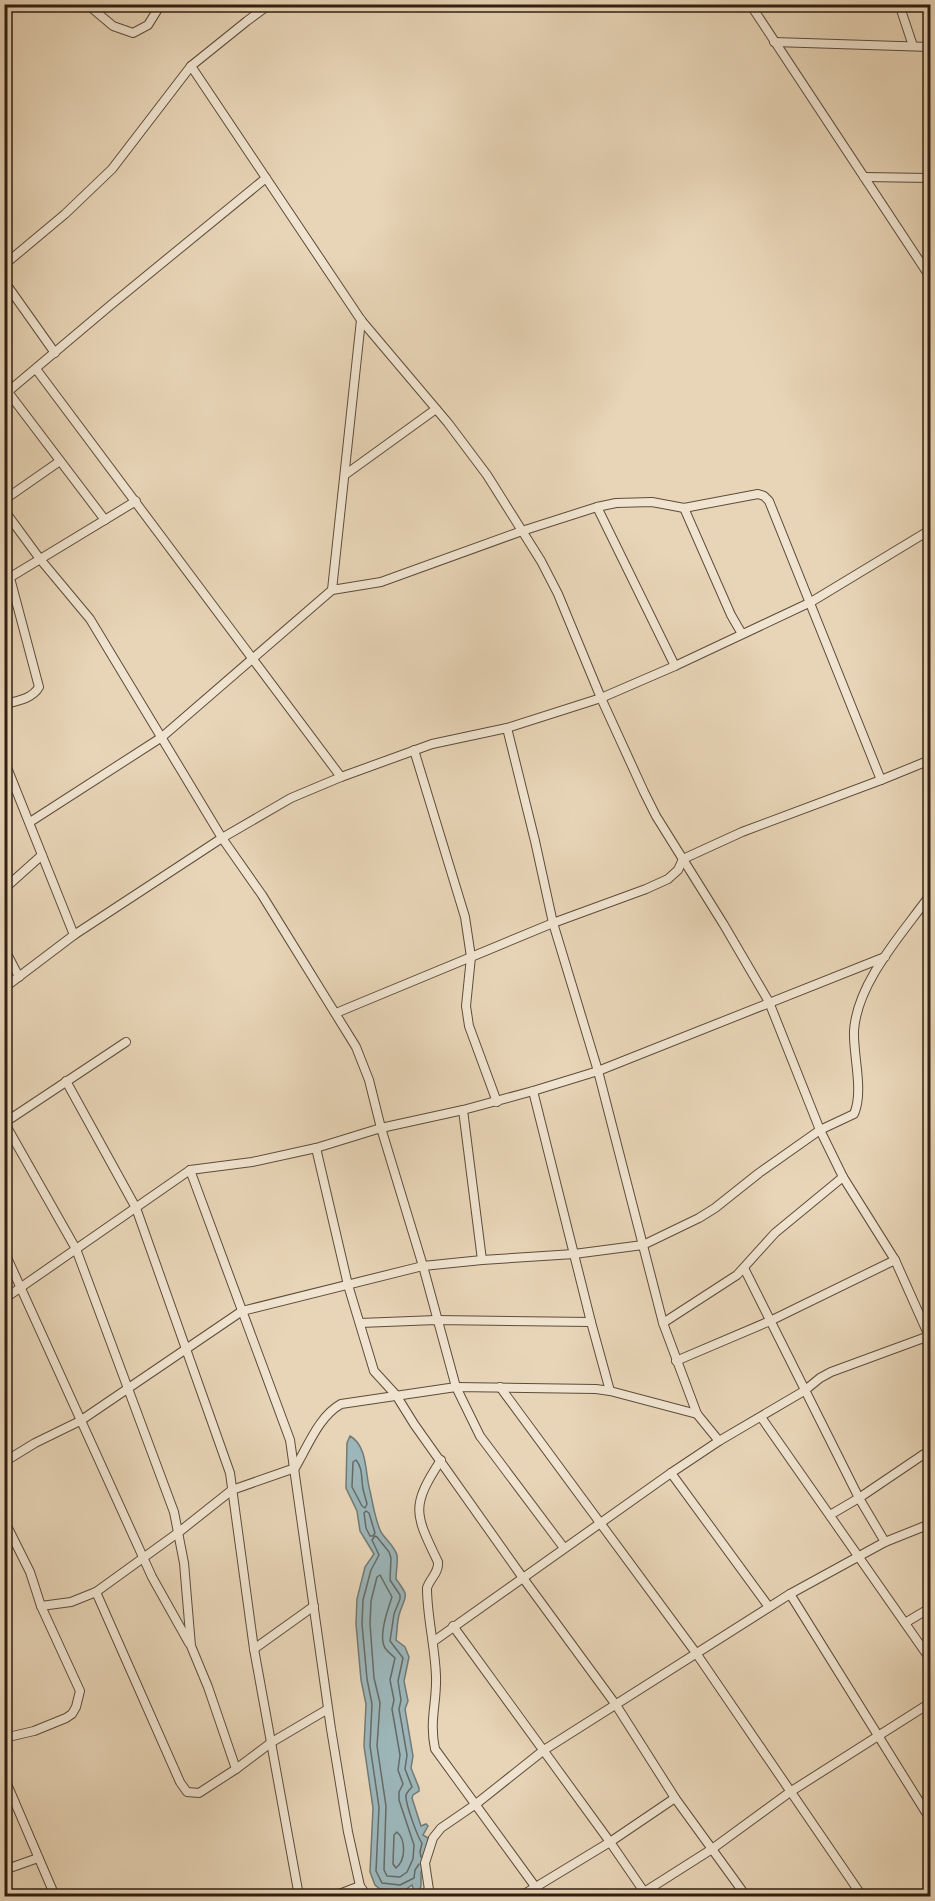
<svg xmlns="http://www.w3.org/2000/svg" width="935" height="1901" font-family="'IM FELL French Canon',serif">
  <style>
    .water { fill: #9cb6b9; stroke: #717a76; stroke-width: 1.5 }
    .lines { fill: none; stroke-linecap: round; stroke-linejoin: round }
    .shore { stroke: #666a66; stroke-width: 1.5 }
    .minor-casing { stroke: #5e4c3b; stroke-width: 10 }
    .minor { stroke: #f0e4d0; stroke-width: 8 }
  </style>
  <rect width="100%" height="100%" fill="#e8d5b7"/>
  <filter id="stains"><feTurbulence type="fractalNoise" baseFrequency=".00333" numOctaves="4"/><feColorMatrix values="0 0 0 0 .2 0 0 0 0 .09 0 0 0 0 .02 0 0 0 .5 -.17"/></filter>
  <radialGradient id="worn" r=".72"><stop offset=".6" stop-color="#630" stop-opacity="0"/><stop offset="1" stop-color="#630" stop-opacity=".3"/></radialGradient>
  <path class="water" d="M350,1436c18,10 15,38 20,55 3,13 5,29 11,41 5,8 13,14 16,23 1,8 -1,16 -1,24 15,20 9,15 3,36 -2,8 -2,17 -3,25l9,7 4,10 -5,24 4,20 -3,8 8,47 -2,12 8,20v3l-6,4 -1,3 9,28 5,-2 2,2 -5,9 5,3 2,22 -9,12v14l-2,5h-5l-2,-6 -8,6 -3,5h-3l-2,-6 -16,-1 -5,-4 -5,-13 3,-64 -9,-62 2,-42 -5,-24 -5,-56 1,-25 8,-32 9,-13 -14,-23 -3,-20 -11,-23 1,-45z"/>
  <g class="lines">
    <g class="shore">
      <path d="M356,1460c7,8 5,18 7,29 1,5 3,10 4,15l-2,4 -3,-2 -10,-19 1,-25z"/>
      <path d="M366,1511l3,2 6,20 -2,3h-3l-4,-8 -2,-15z"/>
      <path d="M380,1575l12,22c-4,12 -14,39 -7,51 3,4 7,7 10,10l-5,22 4,20 -2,9 8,46 -2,15 5,14 -4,8v8l15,45 -1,14 -6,13 -7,5 -13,-1 -3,-6 2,-64 -9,-60 3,-43 -6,-25 -4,-54 1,-23 6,-24z"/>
      <path d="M397,1832c9,8 9,28 -1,36l-3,-4 1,-29z"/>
      <path d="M419,1864l-4,6 -1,8 -14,7 -18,-2 -6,-12 3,-64 -9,-61 2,-42 -5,-25 -5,-55 1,-24 8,-30 8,-15 -7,-15 3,-4 2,1 12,15 2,6 -1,22 10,15v4l-6,15 -4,27 13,17 -5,23 3,19 -2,9 8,46 -2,14 7,18c-2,2 -5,5 -6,8 -1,8 12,43 16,48l-2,9 1,5"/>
    </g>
    <defs>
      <g id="minor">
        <path d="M87,4l26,22 20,7 15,-8 13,-21"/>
        <path d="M750,4l180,273"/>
        <path d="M899,4l14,42"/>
        <path d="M774,42l156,5"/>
        <path d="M191,66l170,254 87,103 39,52 54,86 17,33 43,104 43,94 12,24 68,109 45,77 51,128 23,47 52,83"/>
        <path d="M864,177l66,1"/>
        <path d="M4,265l61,-51 47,-45 79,-103 56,-45 23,-17"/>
        <path d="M4,281l51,72"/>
        <path d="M36,369l305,408"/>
        <path d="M8,392l97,128"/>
        <path d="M4,395l108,-91 154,-126"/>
        <path d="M346,474l90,-65"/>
        <path d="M4,500l56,-39"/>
        <path d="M597,507l78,159"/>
        <path d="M684,508l47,107 11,19"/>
        <path d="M4,510l36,49 50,60 132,219 40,57 94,152 13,33 12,48 42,138 33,121 24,49 84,112"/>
        <path d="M4,581l132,-80"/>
        <path d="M332,590l49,-8 141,-51 75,-24 19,-4 36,-1 32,6 74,-14 6,2 5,5 112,279"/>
        <path d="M4,704c13,-3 28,-5 35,-17l-29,-109"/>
        <path d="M507,728l28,113 18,82 45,148 65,252 34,91 22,27"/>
        <path d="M414,750l51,167 6,40 -5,49 3,20 28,76"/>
        <path d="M4,760l70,175"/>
        <path d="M30,822l132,-85 170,-147 29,-270"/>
        <path d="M4,889l38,-34"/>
        <path d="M4,948l15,29"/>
        <path d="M4,988l70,-53 148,-97 69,-40 50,-21 91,-33 75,-16 94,-30 74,-32 136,-64 119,-72"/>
        <path d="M336,1013l217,-90 93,-34 22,-10 10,-9 5,-11 59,-27 139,-52 49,-20"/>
        <path d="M66,1081l70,127 94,265 24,176 45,247"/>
        <path d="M533,1091l58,231 19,69"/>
        <path d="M463,1110l19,150"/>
        <path d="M4,1122l72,127 98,263 10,51 7,83 17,41 28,82 36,-27 56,-33"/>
        <path d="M4,1123l122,-81"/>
        <path d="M316,1148l32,137 26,86 22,24 18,29 109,154 93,127 59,93 71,98"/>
        <path d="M190,1170l100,270 41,289 17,103 12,54 7,10"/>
        <path d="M4,1251l148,326 37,66"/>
        <path d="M744,1268l115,230 26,44"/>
        <path d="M4,1299l186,-129 62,-8 64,-14 65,-20 82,-18 70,-19 65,-20 287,-114"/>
        <path d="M360,1323l76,-3 155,2"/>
        <path d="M663,1323l74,-48 38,-42 68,-56"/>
        <path d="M676,1361l94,-40 125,-61 34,76"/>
        <path d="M500,1387l196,266 166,243"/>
        <path d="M761,1417l169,242"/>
        <path d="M441,1460c-31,47 -26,54 -3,102 1,11 -8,16 -11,26 0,29 8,58 9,88 1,27 -7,44 -1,73l107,147"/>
        <path d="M4,1462l31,-19 45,-22 162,-110 181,-45 59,-6 92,-6 69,-9 56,-27 16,-10 44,-35 61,-43 34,-16c10,-23 -1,-58 0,-83 3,-49 49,-98 76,-136"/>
        <path d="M671,1473l98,134"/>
        <path d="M830,1515l29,-17 71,-48"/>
        <path d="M4,1520l26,52 11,34 39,85 -4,16 -4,7 -6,4 -32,13 -30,7"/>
        <path d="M96,1592l84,190 7,10 12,1 37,-24"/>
        <path d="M790,1594l140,225"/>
        <path d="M41,1606l30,-4 25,-10 83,-60 53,-42 63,-22c13,-22 24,-52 46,-64l115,-17 140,2 14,2 87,23"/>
        <path d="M905,1623l25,-15"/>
        <path d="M453,1626l157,216 37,54"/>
        <path d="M434,1641l237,-168 48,-32 85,-50 16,-13 11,-6 98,-36 1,5"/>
        <path d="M254,1649l60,-43"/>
        <path d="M4,1777l51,119"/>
        <path d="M4,1870l34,-12"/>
        <path d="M334,1896l26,-10"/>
        <path d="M421,1896l8,-6"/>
        <path d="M433,1896l-4,-6 -4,-27 8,-25 8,-10 35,-24 68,-54 246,-156 95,-52 45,-18"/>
        <path d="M521,1896l89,-54 65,-44"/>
        <path d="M638,1896l74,-47 78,-57 140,-89"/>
        <path d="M929,1896l1,-1"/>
      </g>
    </defs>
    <use href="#minor" class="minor-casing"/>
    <use href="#minor" class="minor"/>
  </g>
  <rect width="935" height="1901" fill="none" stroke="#e8d5b7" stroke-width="24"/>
  <rect x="6" y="6" width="923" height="1889" fill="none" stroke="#301f12" stroke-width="3"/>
  <rect x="12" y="12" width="911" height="1877" fill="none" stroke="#301f12" stroke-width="1.5"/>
  <rect width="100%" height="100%" filter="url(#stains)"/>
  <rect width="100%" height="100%" fill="url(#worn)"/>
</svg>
